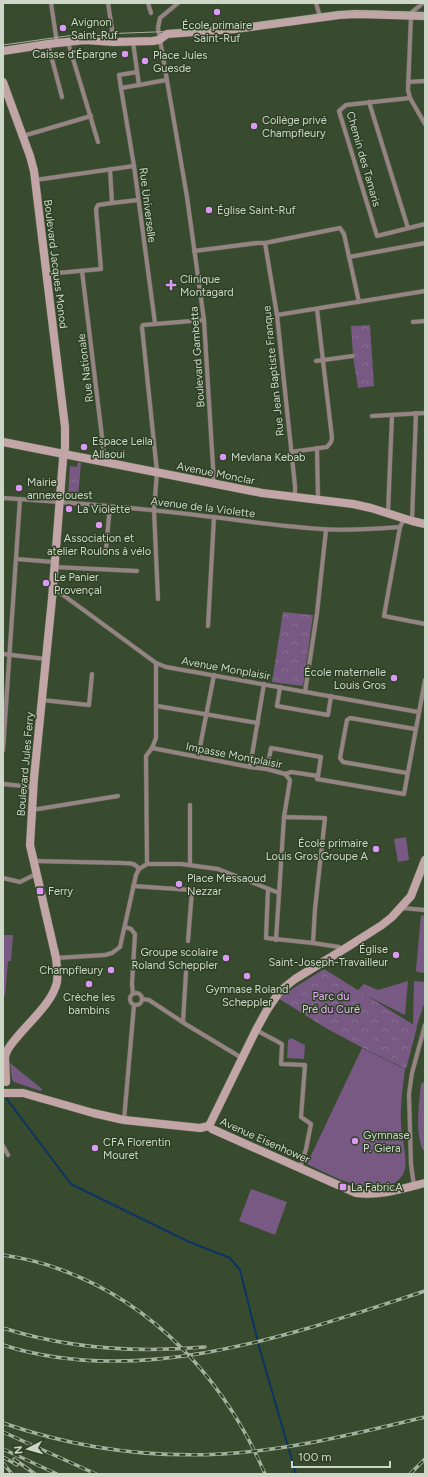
<svg xmlns="http://www.w3.org/2000/svg" width="428" height="1477" font-family="Figtree,sans-serif">
  <style>
    .green { fill: #775983 }
    .forest { fill: url(#forest-crowns) }
    .lines { fill: none; stroke-linecap: round; stroke-linejoin: round }
    .stream { stroke: #0c3464; stroke-width: 2 }
    .street-casing { stroke: #56674d; stroke-width: 5 }
    .secondary-casing { stroke: #56674d; stroke-width: 9 }
    .street { stroke: #968383; stroke-width: 4 }
    .secondary { stroke: #c2a5a6; stroke-width: 8 }
    .tram { stroke: #a3b19d; stroke-width: 1 }
    .rail-casing { stroke: #a3b19d; stroke-width: 3.5 }
    .rail { stroke: #2e4025; stroke-width: 2; stroke-dasharray: 6; stroke-linecap: butt }
    .poi-dot { fill: #db99f5; stroke: #2e4025; stroke-width: 1.5 }
    .labels { text-anchor: middle; stroke-width: 3; stroke-linejoin: round; paint-order: stroke }
    .poi-label { font-size: 11px; fill: #ccd7c7; stroke: #2e4025; text-anchor: start }
    .street-label { font-size: 11px; fill: #ccd7c7; stroke: #2e4025 }
    .park-label { font-size: 11px; fill: #e9b2ff; stroke: #2e4025 }
  </style>
  <defs>
    <pattern id="forest-crowns" width="20" height="18" patternUnits="userSpaceOnUse"><rect width="20" height="18" fill="#775983"/><path d="M2 6a3 3 0 1 1 6 0M12 15a3 3 0 1 1 6 0" fill="none" stroke="#897093"/></pattern>
  </defs>
  <rect width="100%" height="100%" fill="#384b2f"/>
  <g class="green">
    <path d="M406,837l3,23 -11,2 -4,-23z"/>
    <path d="M421,915l4,1v57l-8,-1 -1,-2z"/>
    <path d="M3,935h10l-2,26h-3l-3,35h-2z"/>
    <path d="M408,981l-3,34 -48,-24 7,-7 14,6z"/>
    <path d="M414,981l11,1v19l-9,27 -3,-4z"/>
    <path d="M291,1038l14,7 -1,14 -17,-1 1,-18z"/>
    <path d="M362,1048l43,21c-2,18 -5,36 -4,55 0,13 8,37 3,48 -4,10 -12,13 -22,14 -27,4 -51,-11 -75,-22z"/>
    <path d="M10,1063l32,26 -1,2 -27,-9 -2,-3z"/>
    <path d="M425,1081v69h-2c-8,-17 -4,-48 -2,-66z"/>
    <path d="M251,1189l36,13 -12,33 -36,-14z"/>
  </g>
  <g class="forest">
    <path d="M370,325l4,61 -16,2 -5,-32 -2,-30z"/>
    <path d="M78,462l3,1 -3,34 -10,-1 2,-30 7,1z"/>
    <path d="M283,612l30,3 -10,71 -31,-4z"/>
    <path d="M324,969l93,58 -11,42 -43,-21 -39,-21 -46,-29z"/>
  </g>
  <g class="lines">
    <path class="stream" d="M6,1098l65,86 116,57 43,17 10,12 20,80 36,124"/>
    <defs>
      <g id="street">
        <path d="M51,3l6,40"/>
        <path d="M108,3l4,26 -1,13"/>
        <path d="M148,3l3,10"/>
        <path d="M178,3l-18,15 -2,10 29,169 17,123 10,163"/>
        <path d="M316,3l4,14"/>
        <path d="M423,3l-11,9 -1,4 -3,74 2,8 15,26"/>
        <path d="M68,42l30,100"/>
        <path d="M133,42l6,43 27,-5"/>
        <path d="M48,44l14,53"/>
        <path d="M137,72l-18,3 2,13 18,-3"/>
        <path d="M408,82l17,-1"/>
        <path d="M121,88l13,78 21,157"/>
        <path d="M410,98l-64,7 -7,6 38,125 48,-12"/>
        <path d="M369,102l39,126"/>
        <path d="M23,136l68,-20"/>
        <path d="M35,180l99,-14"/>
        <path d="M112,203l26,-3"/>
        <path d="M265,243l12,72 18,171v11"/>
        <path d="M194,251l63,-8h8l75,-15 4,6 15,68"/>
        <path d="M349,257l76,-14"/>
        <path d="M82,271l23,191"/>
        <path d="M47,274l54,-5 -5,-60 2,-4 14,-2 -2,-34"/>
        <path d="M277,315l148,-24"/>
        <path d="M413,322l12,-1"/>
        <path d="M316,361l37,-5"/>
        <path d="M372,416l53,-3"/>
        <path d="M317,448l1,52"/>
        <path d="M291,452l36,-5 4,-5 1,-4 -15,-129"/>
        <path d="M3,498c62,4 123,9 185,16 44,5 88,12 133,15 26,2 53,0 79,-2"/>
        <path d="M388,513l4,-98"/>
        <path d="M404,519l-4,8 -16,89 41,8"/>
        <path d="M412,521l4,-108"/>
        <path d="M106,549l4,-43"/>
        <path d="M16,559l38,3"/>
        <path d="M54,567l83,4"/>
        <path d="M53,590l6,2 97,71 10,4 252,45"/>
        <path d="M158,599l-4,-89 3,-38 -15,-145 1,-2 61,-5"/>
        <path d="M208,626l6,-109"/>
        <path d="M3,654l43,5"/>
        <path d="M280,687l-3,19 51,9 3,-19"/>
        <path d="M305,692l12,-79 9,-83"/>
        <path d="M42,700l47,5 3,-31"/>
        <path d="M157,706l101,17"/>
        <path d="M152,748l98,19 17,2 18,5 6,-2 27,4 -1,3 87,15 21,-114"/>
        <path d="M3,750l17,-251"/>
        <path d="M198,757l16,-82"/>
        <path d="M250,767l14,-83"/>
        <path d="M267,769l4,-21 50,9 -3,19"/>
        <path d="M407,773l-64,-11 -3,-4 7,-38 3,-2 65,11"/>
        <path d="M3,784l30,3"/>
        <path d="M190,805v60"/>
        <path d="M32,810l86,-14"/>
        <path d="M284,817l6,-37 -5,-6"/>
        <path d="M34,861l89,2c7,0 12,0 16,6"/>
        <path d="M147,864l-1,-108 6,-8 4,-10v-75"/>
        <path d="M3,878l17,4 16,-8"/>
        <path d="M133,886l59,4 -4,51"/>
        <path d="M268,889l-2,49 47,5 26,4 3,3"/>
        <path d="M402,908l23,2"/>
        <path d="M125,927l6,2 4,5 -3,50 1,10"/>
        <path d="M276,940l8,-123 41,1 -10,91 -2,34"/>
        <path d="M56,958l49,-3 7,-2 8,-6 16,-72 3,-6 8,-5h34l37,5 61,24"/>
        <circle cx="136" cy="999" r="6"/>
        <path d="M142,999l7,1 38,25 55,33"/>
        <path d="M183,1022l3,-50"/>
        <path d="M256,1030l26,14 -1,20 24,1 -4,52 10,7 -5,25 -6,19"/>
        <path d="M124,1120l10,-115"/>
        <path d="M3,1146l5,9"/>
        <path d="M414,1186l-3,-22 -2,-70 3,-21 13,-48"/>
      </g>
      <g id="secondary">
        <path d="M3,51l45,-7 37,-4 29,2 39,-1 6,-1 8,-6 68,-5 104,-14 17,-1 69,2"/>
        <path d="M3,82l27,74 4,15 31,256v21l-2,11 -11,140 -18,179 -4,67 26,113c1,8 2,16 1,24 -5,24 -37,47 -49,67 -2,4 -3,8 -5,12"/>
        <path d="M3,442l259,51 91,11 18,4 41,13 13,3"/>
        <path d="M5,1057l1,25"/>
        <path d="M3,1093h20l70,20 31,7 76,8 9,-2"/>
        <path d="M209,1126l47,-96 11,-20 13,-19 15,-12 54,-33 33,-21 10,-8 19,-21 14,-36"/>
        <path d="M209,1126l3,3 144,64c24,3 46,-4 69,-10"/>
      </g>
    </defs>
    <use href="#street" class="street-casing"/>
    <use href="#secondary" class="secondary-casing"/>
    <use href="#street" class="street"/>
    <use href="#secondary" class="secondary"/>
    <path class="tram" d="M3,45l71,-10 134,-5 130,-18 38,-1 49,2"/>
    <defs>
      <g id="rail">
        <path d="M3,1255c19,3 38,7 56,14 96,34 167,113 206,205"/>
        <path d="M3,1328c66,21 133,25 202,19"/>
        <path d="M3,1345c137,44 291,-11 422,-54"/>
        <path d="M3,1423c69,24 145,35 219,31 68,-4 137,-21 203,-37"/>
        <path d="M3,1432l93,42"/>
        <path d="M3,1449l54,25"/>
        <path d="M3,1457l14,8"/>
        <path d="M14,1459l21,15"/>
        <path d="M3,1463l9,11"/>
        <path d="M410,1474l15,-15"/>
      </g>
    </defs>
    <use href="#rail" class="rail-casing"/>
    <use href="#rail" class="rail"/>
  </g>
  <g class="poi-dot">
    <circle cx="217" cy="12" r="4"/>
    <circle cx="63" cy="28" r="4"/>
    <circle cx="125" cy="54" r="4"/>
    <circle cx="145" cy="61" r="4"/>
    <circle cx="254" cy="126" r="4"/>
    <circle cx="209" cy="210" r="4"/>
    <path d="M169 279h4v4h4v4h-4v4h-4v-4h-4v-4h4z"/>
    <circle cx="84" cy="447" r="4"/>
    <circle cx="223" cy="457" r="4"/>
    <circle cx="19" cy="488" r="4"/>
    <circle cx="69" cy="509" r="4"/>
    <circle cx="99" cy="525" r="4"/>
    <circle cx="46" cy="583" r="4"/>
    <circle cx="394" cy="678" r="4"/>
    <circle cx="376" cy="849" r="4"/>
    <circle cx="179" cy="884" r="4"/>
    <rect x="36" y="887" width="8" height="8" rx="2"/>
    <circle cx="396" cy="955" r="4"/>
    <circle cx="226" cy="958" r="4"/>
    <circle cx="111" cy="970" r="4"/>
    <circle cx="247" cy="976" r="4"/>
    <circle cx="89" cy="984" r="4"/>
    <circle cx="355" cy="1141" r="4"/>
    <circle cx="95" cy="1148" r="4"/>
    <rect x="339" y="1183" width="8" height="8" rx="2"/>
  </g>
  <g class="labels">
    <g class="poi-label">
      <text x="71" y="26">Avignon<tspan x="71" dy="13">Saint-Ruf</tspan></text>
      <text x="217" y="29" text-anchor="middle">École primaire<tspan x="217" dy="13">Saint-Ruf</tspan></text>
      <text x="117" y="58" text-anchor="end">Caisse d'Épargne</text>
      <text x="153" y="59">Place Jules<tspan x="153" dy="13">Guesde</tspan></text>
      <text x="262" y="124">Collège privé<tspan x="262" dy="13">Champfleury</tspan></text>
      <text x="217" y="214">Église Saint-Ruf</text>
      <text x="180" y="283">Clinique<tspan x="180" dy="13">Montagard</tspan></text>
      <text x="92" y="445">Espace Leila<tspan x="92" dy="13">Allaoui</tspan></text>
      <text x="231" y="461">Mevlana Kebab</text>
      <text x="27" y="486">Mairie<tspan x="27" dy="13">annexe ouest</tspan></text>
      <text x="77" y="513">La Violette</text>
      <text x="99" y="542" text-anchor="middle">Association et<tspan x="99" dy="13">atelier Roulons à vélo</tspan></text>
      <text x="54" y="581">Le Panier<tspan x="54" dy="13">Provençal</tspan></text>
      <text x="386" y="676" text-anchor="end">École maternelle<tspan x="386" dy="13">Louis Gros</tspan></text>
      <text x="368" y="847" text-anchor="end">École primaire<tspan x="368" dy="13">Louis Gros Groupe A</tspan></text>
      <text x="187" y="882">Place Messaoud<tspan x="187" dy="13">Nezzar</tspan></text>
      <text x="48" y="895">Ferry</text>
      <text x="388" y="953" text-anchor="end">Église<tspan x="388" dy="13">Saint-Joseph-Travailleur</tspan></text>
      <text x="218" y="956" text-anchor="end">Groupe scolaire<tspan x="218" dy="13">Roland Scheppler</tspan></text>
      <text x="103" y="974" text-anchor="end">Champfleury</text>
      <text x="247" y="993" text-anchor="middle">Gymnase Roland<tspan x="247" dy="13">Scheppler</tspan></text>
      <text x="89" y="1001" text-anchor="middle">Crèche les<tspan x="89" dy="13">bambins</tspan></text>
      <text x="363" y="1139">Gymnase<tspan x="363" dy="13">P. Giera</tspan></text>
      <text x="103" y="1146">CFA Florentin<tspan x="103" dy="13">Mouret</tspan></text>
      <text x="351" y="1191">La FabricA</text>
    </g>
    <g class="street-label">
      <text transform="translate(364 159) rotate(74)" y="4">Chemin des Tamaris</text>
      <text transform="translate(148 205) rotate(83)" y="4">Rue Universelle</text>
      <text transform="translate(56 264) rotate(83)" y="4">Boulevard Jacques Monod</text>
      <text transform="translate(197 357) rotate(-94)" y="4">Boulevard Gambetta</text>
      <text transform="translate(85 368) rotate(-97)" y="4">Rue Nationale</text>
      <text transform="translate(273 371) rotate(-96)" y="4">Rue Jean Baptiste Franque</text>
      <text transform="translate(216 473) rotate(11)" y="4">Avenue Monclar</text>
      <text transform="translate(203 507) rotate(7)" y="4">Avenue de la Violette</text>
      <text transform="translate(226 668) rotate(10)" y="4">Avenue Monplaisir</text>
      <text transform="translate(234 755) rotate(11)" y="4">Impasse Montplaisir</text>
      <text transform="translate(25 764) rotate(-85)" y="4">Boulevard Jules Ferry</text>
      <text transform="translate(265 1140) rotate(24)" y="4">Avenue Eisenhower</text>
    </g>
    <g class="park-label">
      <text x="331" y="1000">Parc du<tspan x="331" dy="13">Pré du Curé</tspan></text>
    </g>
  </g>
  <rect width="428" height="1477" fill="none" stroke="#ccd7c7" stroke-width="8"/>
  <g transform="translate(28 1449) rotate(264)" stroke="#2e4025" stroke-width="3" paint-order="stroke">
  <path d="M0-3L7 15L0 10L-7 15Z" fill="#ccd7c7"/>
  <text y="-6" font-size="11" font-weight="bold" text-anchor="middle" fill="#ccd7c7">N</text>
  </g>
  <path d="M292 1461v6h98v-6" fill="none" stroke="#ccd7c7" stroke-width="2"/>
  <text x="298" y="1461" font-size="12" fill="#ccd7c7" stroke="#2e4025" stroke-width="3" paint-order="stroke">100 m</text>
</svg>
